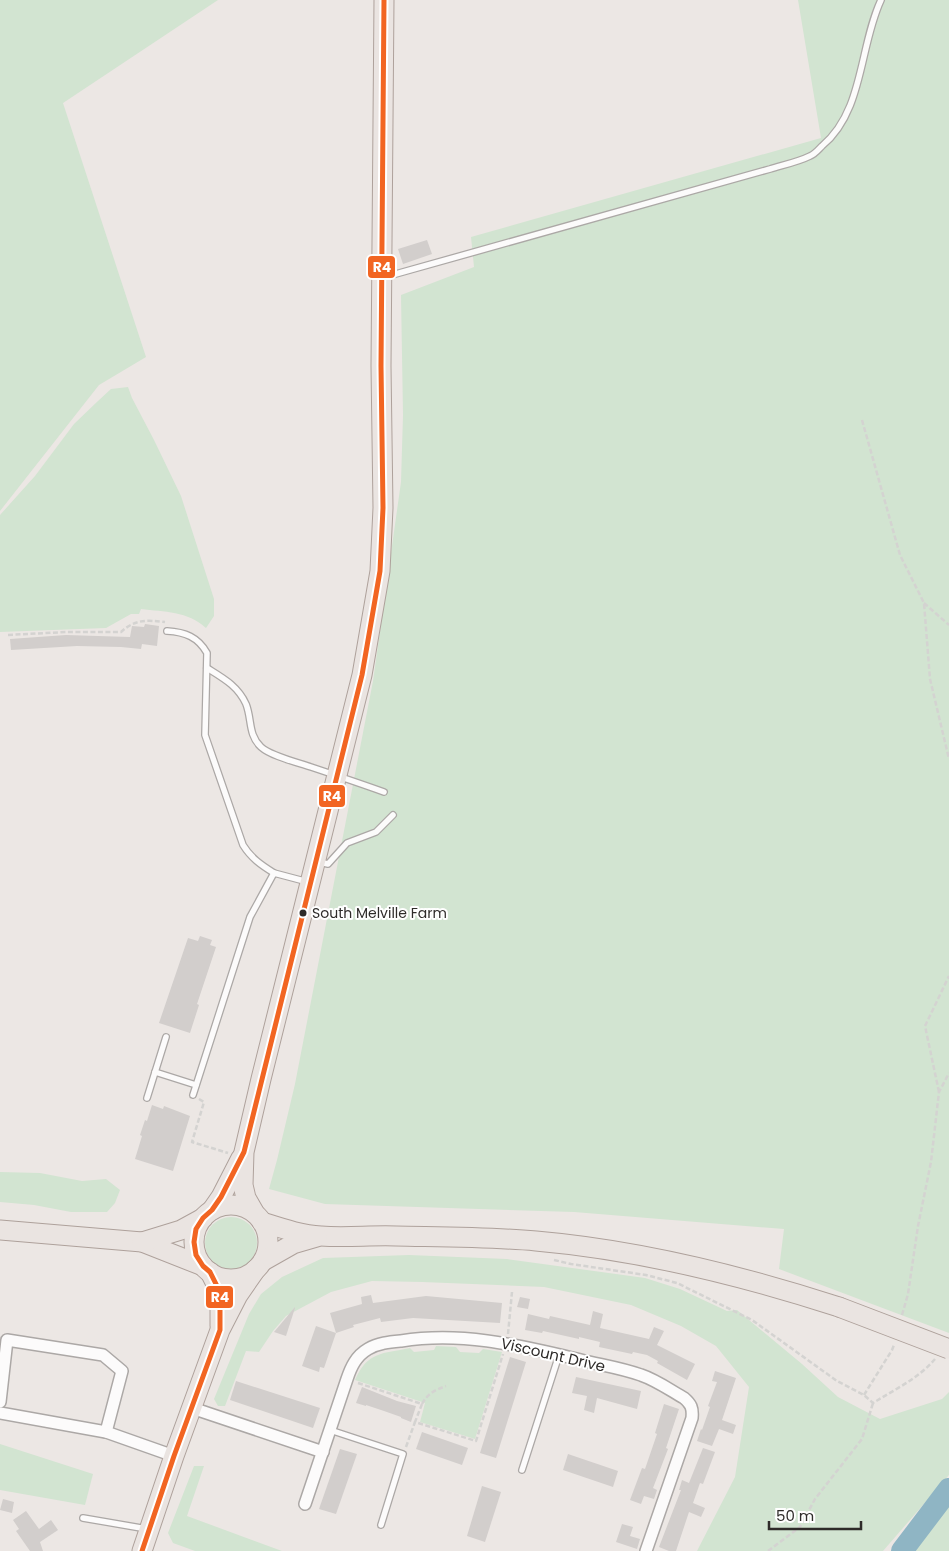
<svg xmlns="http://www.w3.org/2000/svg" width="949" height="1551" font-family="Poppins,sans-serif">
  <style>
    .green { fill: #d2e4d1 }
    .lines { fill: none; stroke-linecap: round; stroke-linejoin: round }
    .river { stroke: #8fb5c4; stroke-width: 22 }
    .building { fill: #d2cecc }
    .lane-casing { stroke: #aca8a6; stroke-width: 8 }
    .street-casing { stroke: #aca8a6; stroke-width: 14 }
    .primary-casing { stroke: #aea19b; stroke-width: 21 }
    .path { stroke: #d4d3d1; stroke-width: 2.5; stroke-dasharray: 5 2.5; stroke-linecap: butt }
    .lane { stroke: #fcfbfb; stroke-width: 5.5 }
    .street { stroke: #fcfbfb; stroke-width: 11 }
    .primary { stroke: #eae4e1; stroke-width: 19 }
    .primary-bridge-casing { stroke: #aea19b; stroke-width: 21; stroke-linecap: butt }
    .primary-bridge { stroke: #eae4e1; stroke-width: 19 }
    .bus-1-casing { stroke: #fff; stroke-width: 9 }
    .bus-1 { stroke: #f26522; stroke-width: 5 }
    .bus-dot { fill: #2e2b29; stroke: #fff; stroke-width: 2 }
    .labels { text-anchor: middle; stroke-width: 4; stroke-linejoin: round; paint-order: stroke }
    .bus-label { font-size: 14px; fill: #2e2b29; stroke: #fff; text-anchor: start }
    .street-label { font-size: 15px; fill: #2e2b29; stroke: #fff }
    .line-badge { stroke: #fff; stroke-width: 2 }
    .badge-label { font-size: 14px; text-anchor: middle; font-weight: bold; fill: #fff }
  </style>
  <rect width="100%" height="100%" fill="#ece7e4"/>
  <g class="green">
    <path d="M0,0h218l-155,103 83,254 -47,28 -99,126z"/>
    <path d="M798,0h151v1333l-170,-64 5,-40 -210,-17 -249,-8 -56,-15 8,-29 18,-76 78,-403 28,-199 2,-67 -2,-120 73,-28 -3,-30 350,-99z"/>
    <path d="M128,387l4,11 22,42 27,56 33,103v17l-8,12c-18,-17 -42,-16 -65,-19l-2,5h-8l-25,14 -106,4v-117l35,-39 39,-52 24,-23 13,-12z"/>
    <path d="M0,1172l40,1 42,8 24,-2 14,11 -5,13 -8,9h-36l-37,-7 -34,-3z"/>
    <circle cx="231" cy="1243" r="26"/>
    <path d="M409,1255l98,4 138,19 35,11 47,22 10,-1 65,54 36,33 42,22 62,-20 7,-7v83l-66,76h-186l38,-74 14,-90 -33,-41 -35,-20 -50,-21 -87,-18 -122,-5 -50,-1 -41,11 -45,24 -13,15 -14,21 -13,-1 -21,55h-7l-4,-7 35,-85 12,-20 21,-17 41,-19z"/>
    <path d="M436,1346l20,1 4,5 19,1 4,-4 19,3 -27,87 -55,-17 5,-19 -70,-23c13,-29 27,-26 55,-32l4,4 20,-2z"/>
    <path d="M0,1444l93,30 -8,31 -85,-15z"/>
    <path d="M194,1466h10l-17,50 95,35h-87l-22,-8 -5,-10z"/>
    <path d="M949,1506v45h-36z"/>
  </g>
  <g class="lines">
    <path class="river" d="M902,1551l47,-62"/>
  </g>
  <g class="building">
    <path d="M427,240l5,14 -29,10 -5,-15z"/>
    <path d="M145,624l14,2 -2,20 -15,-2 -1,5 -20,-2 -44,-1 -66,4 -1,-11 56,-4 64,2 2,-11 12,1z"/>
    <path d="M200,936l12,4 -2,5 6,2 -19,57 2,1 -9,28 -31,-10 29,-85 10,3z"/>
    <path d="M152,1105l11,4 1,-3 26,10 -17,55 -38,-12 7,-23 -2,-1 5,-15 2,1z"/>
    <path d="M371,1295l2,8 53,-7 76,7 -2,20 -87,-5 -32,4 -1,-4 -27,7 1,2 -18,6 -12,35 -4,-1 -1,5 -17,-6 14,-40 20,7 -6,-20 32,-9 -1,-7z"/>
    <path d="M520,1297l10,2 -2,10 -11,-2z"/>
    <path d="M295,1308l-9,28 -12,-4 21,-25z"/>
    <path d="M593,1311l10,3 -3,14 49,11 5,-12 10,4 -7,14 38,19 -8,16 -30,-17 1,-2 -11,-6 -14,-3 -1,2 -33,-7 1,-5 -21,-5v2l-36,-8 -1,2 -17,-3 3,-16 21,5 1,-3 40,9z"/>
    <path d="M510,1357l16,5 -30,96 -16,-5z"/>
    <path d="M715,1371l21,7 -14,42 14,5 -3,9 -14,-5 -7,17 -15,-5 4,-12 1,1 8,-23 -2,-1 9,-24 -5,-1z"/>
    <path d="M576,1377l65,14 -4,18 -40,-11 -3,15 -10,-3 3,-14 -15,-3z"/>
    <path d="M236,1381l84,27 -7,20 -83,-28z"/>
    <path d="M362,1387l35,14 19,5 -5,16 -10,-4v-1l-17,-6 -18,-6v1l-10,-3z"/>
    <path d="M664,1404l15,5 -13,39 2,1 -15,39 4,2 -3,9 -10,-3 -3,8 -11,-4 12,-32 3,1 12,-35 -2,-1z"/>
    <path d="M422,1432l46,16 -6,17 -46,-16z"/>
    <path d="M703,1448l12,4 -12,32 -3,-1 -7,20 12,5 -4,9 -12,-5 -13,39h-7l-10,-4 22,-57h-2l3,-10 7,3z"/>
    <path d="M340,1449l17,5 -21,60 -17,-5z"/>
    <path d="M568,1454l50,17 -5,16 -50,-17z"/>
    <path d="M482,1486l19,6 -16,50 -18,-6z"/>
    <path d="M3,1499l11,3 -2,11 -12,-3z"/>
    <path d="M26,1511l13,18 12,-9 7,10 -18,12 3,9h-13l-14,-20 3,-2 -6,-9z"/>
    <path d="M622,1524l11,3 -3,9 10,3 -3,10 -21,-7z"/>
  </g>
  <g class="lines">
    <defs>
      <g id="lane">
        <path d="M385,277l385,-108c13,-4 28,-7 40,-13 5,-2 8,-6 12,-10 42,-35 37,-99 59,-146"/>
        <path d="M167,631c18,1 31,6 40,22l-2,82 38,110c8,13 18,20 31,28"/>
        <path d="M207,668c16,10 31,18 39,36 6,15 2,31 15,43 10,9 35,15 50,20 24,8 48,16 73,25"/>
        <path d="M319,862l9,2 19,-21 29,-11 17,-17"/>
        <path d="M155,1072l41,13"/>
        <path d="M193,1095l57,-178 24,-44 34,9"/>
        <path d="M147,1098l19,-61"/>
        <path d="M330,1430l73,24 -22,71"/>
        <path d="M522,1470l37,-115"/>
        <path d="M83,1518l64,11"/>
      </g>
      <g id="street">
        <path d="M0,1402l7,-62 96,15 19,16 -16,61"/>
        <path d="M192,1408l131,44"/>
        <path d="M0,1413l106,19 68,24"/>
        <path d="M305,1504l42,-125c4,-12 9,-23 21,-30 10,-6 22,-7 33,-8 62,-10 120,5 180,19 20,5 41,8 60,15 15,5 29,15 43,23 7,6 9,10 8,20l-46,133"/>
      </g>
      <g id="primary">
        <circle cx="231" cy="1242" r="37"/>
        <path d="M212,1210l9,-13 20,-39"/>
        <path d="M254,1212l-8,-14 -3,-13 1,-33 17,-73 101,-404 18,-104 3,-63 -2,-142 3,-366"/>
        <path d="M262,1222c19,6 39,13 59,14 25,2 50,-1 75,0 46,1 95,1 140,5 104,9 204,34 303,66"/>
        <path d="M0,1230l142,12 61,24"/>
        <path d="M142,1242l39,-12 22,-12"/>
        <path d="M263,1261l30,-17 24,-7"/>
        <path d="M210,1272l7,14 3,12v28"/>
        <path d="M142,1551l32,-95 46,-126 18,-35 18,-26"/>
      </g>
    </defs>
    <use href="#lane" class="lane-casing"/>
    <use href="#street" class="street-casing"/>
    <use href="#primary" class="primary-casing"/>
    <g class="path">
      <path d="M862,420l38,135 24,48 6,76 19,80"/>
      <path d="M924,603l25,22"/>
      <path d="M8,635l58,-3h55c14,-13 26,-12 44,-10"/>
      <path d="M939,1092l-14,-66 24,-50"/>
      <path d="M199,1099l5,3 -12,40 36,11"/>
      <path d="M554,1260l17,4 75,11 31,8 75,37 85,61 27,14 9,8c21,-13 46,-25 62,-44"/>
      <path d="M902,1315l6,-21 10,-68 13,-64 8,-70 10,-19"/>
      <path d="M508,1334l4,-42"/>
      <path d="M358,1383l64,21 -7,18 61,19 27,-87"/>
      <path d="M864,1395l28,-45 2,-5"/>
      <path d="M422,1404c6,-11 13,-14 24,-18"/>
      <path d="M406,1447l9,-25"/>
      <path d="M768,1551l32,-24 15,-28 47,-60 11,-36"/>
    </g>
    <use href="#lane" class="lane"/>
    <use href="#street" class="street"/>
    <use href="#primary" class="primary"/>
    <defs>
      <path id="primary-bridge" d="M839,1307l110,42"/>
    </defs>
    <use href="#primary-bridge" class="primary-bridge-casing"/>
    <use href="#primary-bridge" class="primary-bridge"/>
    <defs>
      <path id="bus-1" d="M142,1551l32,-95 46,-126v-32l-3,-12 -7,-14 -7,-6 -7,-11 -2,-13 2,-13 7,-11 9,-8 9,-13 23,-45 118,-477 18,-104 3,-63 -2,-142 3,-366"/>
    </defs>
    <use href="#bus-1" class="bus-1-casing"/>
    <use href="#bus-1" class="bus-1"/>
  </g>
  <circle class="bus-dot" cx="303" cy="913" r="4.5"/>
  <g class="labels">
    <g class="bus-label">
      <text x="312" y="918">South Melville Farm</text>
    </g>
    <g class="street-label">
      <text transform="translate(553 1355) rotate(13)" y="5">Viscount Drive</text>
    </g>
  </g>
  <g class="line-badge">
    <rect x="367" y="255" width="29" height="24" rx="5" fill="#f26522"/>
    <rect x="318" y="784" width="28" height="24" rx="5" fill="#f26522"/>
    <rect x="205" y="1285" width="29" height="24" rx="5" fill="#f26522"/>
  </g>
  <g class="badge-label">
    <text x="382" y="272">R4</text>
    <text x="332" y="801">R4</text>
    <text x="220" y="1302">R4</text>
  </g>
  <path d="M769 1521v8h92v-8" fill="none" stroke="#2e2b29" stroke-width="2.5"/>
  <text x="776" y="1521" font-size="15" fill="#2e2b29" stroke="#ffffff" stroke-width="4" paint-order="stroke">50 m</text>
</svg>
